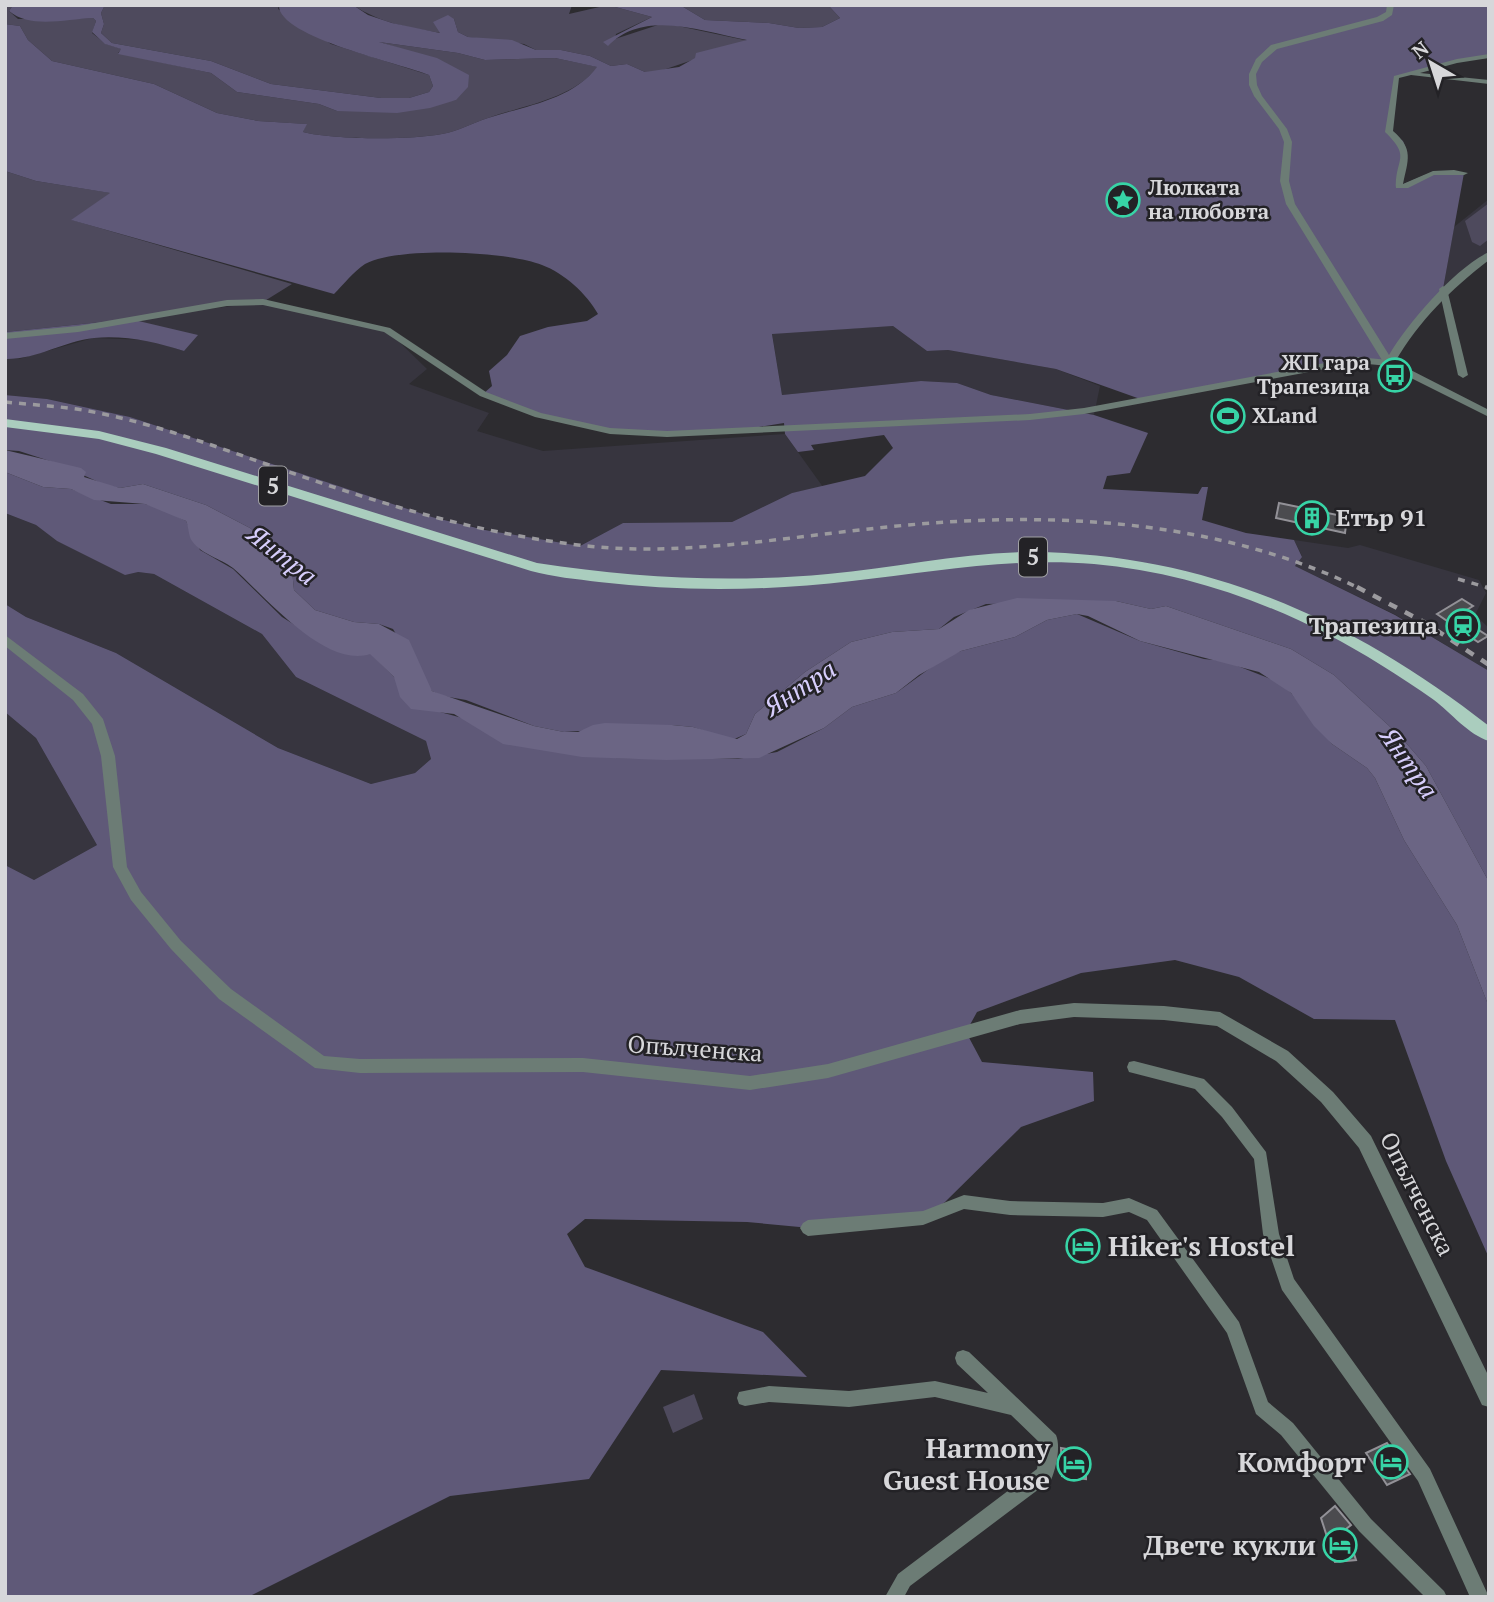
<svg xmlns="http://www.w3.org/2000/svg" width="1494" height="1602" font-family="'PT Serif',serif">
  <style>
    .built { fill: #37353f }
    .green { fill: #4e4a5d }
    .forest { fill: #5f5978 }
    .water { fill: #6b6584 }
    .building { fill: #4b4b4f; stroke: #929197; stroke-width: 2 }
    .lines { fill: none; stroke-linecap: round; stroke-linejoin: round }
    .minor { fill: #6c7c75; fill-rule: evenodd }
    .tertiary { fill: #6c7c75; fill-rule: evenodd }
    .primary { fill: #aacdbe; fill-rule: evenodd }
    .rail-far1 { stroke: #9b9a9e; stroke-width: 3.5; stroke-dasharray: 7 7; stroke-linecap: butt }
    .rail { stroke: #9b9a9e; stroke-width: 4.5; stroke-dasharray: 9 9; stroke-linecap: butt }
    .labels { text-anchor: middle; stroke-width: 5; stroke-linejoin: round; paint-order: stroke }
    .far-poi-label { font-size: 21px; font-weight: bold; fill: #d7d7da; stroke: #232226; text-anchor: start }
    .shield { fill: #232226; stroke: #a1a1a4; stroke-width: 2 }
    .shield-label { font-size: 23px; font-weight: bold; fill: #d7d7da }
    .poi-label { font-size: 24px; font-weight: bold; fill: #d7d7da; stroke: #232226; text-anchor: start }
    .street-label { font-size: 24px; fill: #d7d7da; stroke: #232226 }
    .water-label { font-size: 26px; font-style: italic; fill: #d7cefc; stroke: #232226 }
    .near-poi-label { font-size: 28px; font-weight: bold; fill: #d7d7da; stroke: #232226; text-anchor: end }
  </style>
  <rect width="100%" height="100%" fill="#2d2c30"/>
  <g class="built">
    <path d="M1489,199v56l-46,34 11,-62z"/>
    <path d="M263,302l124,28 40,39 -18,15 80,29 -12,18 66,20 242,-17 38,53 -31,6 -60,29 -109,1 -43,23 -52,-7 -96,-22 -302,-100 -83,-18 -42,-4v-36h14l74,-21 56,2 35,11 -54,-32z"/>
    <path d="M893,326l34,25 21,-1 108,19 44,17 -6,29 -103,-20 -34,-12 -36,-2 -139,14 -10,-62z"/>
    <path d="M5,513l31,12 21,16 17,7 64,24 16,2 108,60 34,43 130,64 5,18 -16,14 -44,11 -93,-36 -162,-95 -90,-36 -21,-13z"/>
    <path d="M1294,540l54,8 12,-3 119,35 7,13 -11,22 14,13v43l-93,-56 -101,-49 7,-10z"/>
    <path d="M5,712l31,26 61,107 -63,35 -29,-15z"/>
  </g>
  <g class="green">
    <path d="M5,5h8l-4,6 9,8 75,-1 3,3 -4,12 14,11 16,5 -4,4 93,20 26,19 82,12 18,7 119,-11 -39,-46 -38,-12 79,11 27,7 70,-2 43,9c-26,32 -73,38 -110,51 -16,5 -29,13 -46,16 -31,6 -109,6 -139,-2l3,-8 -48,-3 -41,-8 -63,-29 -102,-23 -24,-21 -8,-14 -15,-2z"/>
    <path d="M105,5h174l-1,4 53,35 98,31 4,11 -4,6 -20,6h-28l-110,-14 -60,-23 -99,-18 -11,-10 3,-9 -3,-11z"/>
    <path d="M353,5h219l-3,9 39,-9 44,12 -36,17 -1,5 49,-16 85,18 -92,31h-12l-18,-8 -16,2 -21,-10 -29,-6h-25l-12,-6 -56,-7 -10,-5 -4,-13 -13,14c-31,-5 -61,-10 -88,-28z"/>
    <path d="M680,5h148l12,13 -18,9 -23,1 -30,-5 -64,-3z"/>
    <path d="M5,171l31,10 75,12 -39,27 220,64 -29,18 -36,1 -97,16 -125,13z"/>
    <path d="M1489,203v36l-9,7 -8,-4 -7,-21z"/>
    <path d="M694,1394l9,25 -30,14 -10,-26z"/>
  </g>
  <g class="forest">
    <path d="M13,5h92l-4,8 3,11 -3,9 11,10 99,18 60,23 110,14h28l20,-6 4,-6 -4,-11c-26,-11 -152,-38 -150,-70h74l15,10 24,8 48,10 -7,-11 15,-7 6,4 4,13 10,5 44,3 24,10h25l29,6 21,10 16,-2 18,8 34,-5 16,-9 1,-5 51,-13c-43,-8 -103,-32 -139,6l-5,-4 49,-25 -44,-12h72l25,15 64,3 30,5 23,-1 18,-9 -12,-13h661v51l-32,5 -61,16 -7,54 14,10 3,8 -7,37 26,-11 39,-2 -21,116 -54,74 -18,-3 -228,40 -87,-31 -108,-19 -21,1 -34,-25 -121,8 10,61 139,-14 36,2 34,12 103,20 54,18 -18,40 -23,3 -4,13 95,5 4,-7h6l-6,33 44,13 48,7 8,17 -7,9 100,49 94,56v211l-63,-116 -26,-30 -66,-61 -43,-26 -125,-43 -15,3 -35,-8 -130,3 -32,13 -15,12 -47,3 -41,10 -46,30 -50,42 -9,20 -14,6 -39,-13 -21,-2 -108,7 -30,-6 -68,-26 -23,-4 -11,-5 -6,-7 -33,-55 -14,-5 -25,-2 -39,-12 -21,-20 -3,-30 -41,-32 -44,-23 -63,-21 -23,4 -15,-3 -46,-21 -40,-13 -14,-1v-55l42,4 83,18 302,100 53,13 95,16 43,-23 109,-1 60,-29 73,-17 28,-28 -9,-13 -73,10 3,5 -16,2 -13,-18 -1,-11c-70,12 -144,17 -214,1 -29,-7 -58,-20 -87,-30l9,-8 -3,-15 18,-16 13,-19 28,-9 39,-6 11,-7c-11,-20 -34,-41 -56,-49 -36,-14 -143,-19 -177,-1 -11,7 -22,21 -31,30l-263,-74 39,-27 -74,-12 -31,-10v-147l15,2 8,14 24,21 102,23 63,29 41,8 49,3 -4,8c30,8 109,8 139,2 17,-3 30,-11 46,-16 37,-12 84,-18 109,-51l-42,-9 -70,2 -27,-7 -79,-11 58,16 32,17 -1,12 -12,13 -26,8 -33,5 -60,-2 -18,-7 -82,-12 -26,-19 -93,-19 3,-5 -16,-5 -13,-12 4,-11 -3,-3c-27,1 -63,11 -84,-7z"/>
    <path d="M130,319l68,16 -14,16c-28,-9 -59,-16 -90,-13 -30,3 -58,22 -89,21v-27z"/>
    <path d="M5,472l38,15 28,2 40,15h34l15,4 26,13 14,29 33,19 49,48 46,29 42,7 24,24 46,35 172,46 126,1 39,-7 47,-24 28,-21 44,-14 48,-35 17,-7 54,-14 32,-17 30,-6 63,27 64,18 21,2 53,21 13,11 41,51 35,24 8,10 29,62 53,85 32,82v251l-43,-97 -51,-141 -81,-1 -75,-42 -64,-17 -94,13 -104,39 -11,20 16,30 111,10 1,29 -73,26 -76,75 -22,16 -102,11 -74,-7 -162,-3 -18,15 18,33 178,65 44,45 -146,-7 -72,109 -139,17 -202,101h-243v-732l29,15 63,-35 -61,-107 -31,-26v-108l21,13 90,36 162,95 93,36 44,-11 16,-14 -5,-18 -130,-64 -34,-43 -108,-60 -16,-2 -13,3 -68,-34 -21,-16 -31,-12z"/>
  </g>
  <path class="water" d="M5,450l76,18 5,4 -2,5 36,11 23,-4 63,21 44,23 41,32 3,30 21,20 39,12 25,2 30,16 23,51 102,35 30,6h14l15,-7 12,-2 67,2 21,2 44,12 9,-5 9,-20 50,-42 46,-30 41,-10 47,-3 30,-19 48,-12 99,3 35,8 15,-3 125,43 43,26 66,61 26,30 63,116v125l-32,-82 -53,-85 -29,-62 -8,-10 -35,-24 -18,-18 -23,-33 -32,-21 -119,-31 -52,-25 -11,-2 -30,6 -32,17 -54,14 -42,24 -23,18 -44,14 -28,21 -65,30 -93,2 -84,-3 -79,-13 -49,-30 -43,-5 -11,-12 -6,-20 -24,-23c-45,15 -106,-59 -137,-86 -13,-10 -31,-13 -41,-27 -4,-6 -3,-14 -6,-20l-41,-17 -51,-4 -23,-11 -28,-2 -38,-15z"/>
  <g class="building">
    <path d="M1279,503l68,14 -2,16 -69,-15z"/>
    <path d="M1462,599l11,7 -16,10 31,20 -10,6 -41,-28z"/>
    <path d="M1387,1443l23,31 -23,11 -21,-32z"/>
    <path d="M1061,1448l25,4v27l-24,-3z"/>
    <path d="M1335,1506l16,19 -5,4 10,31 -21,2 -14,-44z"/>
  </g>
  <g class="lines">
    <g class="minor">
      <path d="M1489,54v4l-32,5 -37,10 69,7v4l-78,-9 -12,3 -6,53c21,18 15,29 10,53l30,-13 21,-1 14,3 -4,2h-30l-26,13h-12c-1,-30 16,-30 -11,-56l9,-56 63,-17z"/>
      <path d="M1443,286l4,3 21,86 -5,3 -5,-3 -19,-86z"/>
      <path d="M263,299l127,29 96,64 55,21 69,15 57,3 363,-17 54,-6 273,-51 32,3 4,3 -4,3 -32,-3 -273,51 -54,6 -363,17 -57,-3 -75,-17 -55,-21 -96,-64 -121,-27 -36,1 -149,26 -73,7v-6l73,-7 149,-26z"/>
      <path d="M1134,1061l70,18 28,28 34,45 13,82 15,45 136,190 59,128h-19l-52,-116 -136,-191 -19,-56 -9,-75 -32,-42 -27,-28 -66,-17 -2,-5 2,-5z"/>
      <path d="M964,1195l46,6 93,2 26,-5 28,12 82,112 29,80 25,21 78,96 73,72 3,6h-22l-66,-66 -78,-96 -25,-21 -29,-81 -80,-113 -18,-8 -26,5 -93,-2 -46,-6 -41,16 -115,11 -5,-3 -3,-5 3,-5 5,-3 115,-9z"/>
      <path d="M963,1350l6,2 87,83c5,12 0,33 -5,45l-141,106 -6,11h-19l13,-23 139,-105 4,-25 -30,-29 -76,-18 -86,10 -80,-5 -24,4 -6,-2 -2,-6 2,-6 30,-6 80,5 86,-10 53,12 -31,-29 -2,-6 2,-6z"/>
    </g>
    <g class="tertiary">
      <path d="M1387,5h7l-2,10 -9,6 -106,28 -15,13 -6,12 1,11 5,11 25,33 5,13 -3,39 6,23 94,151c19,-32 66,-87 100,-103v8c-38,29 -70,61 -94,102l94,48v7l-104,-52 -99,-161 -6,-23 4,-39 -5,-13 -25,-33 -5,-11v-11l7,-15 15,-14 106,-28 9,-5z"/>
      <path d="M5,635l78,59 20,25 12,37 12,111 14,25 40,49 50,48 93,67 36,3 223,-1 167,18 78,-12 192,-54 54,-7 90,3 56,6 68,39 45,41 38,44 118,241v30l-7,-2 -123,-257 -38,-46 -45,-41 -59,-35 -53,-6 -90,-3 -54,7 -192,54 -78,12 -167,-18 -223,1 -45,-5 -96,-69 -48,-50 -40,-49 -18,-33 -12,-111 -9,-32 -19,-24 -68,-54z"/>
    </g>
    <path class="primary" d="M5,419l94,12 67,17 371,115c97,15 193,20 291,11 68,-6 136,-22 205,-22 175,2 320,68 456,174v15c-20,-6 -38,-28 -55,-41 -17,-12 -35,-24 -53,-35 -86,-54 -185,-92 -287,-101 -81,-7 -161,8 -242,17 -84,10 -169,11 -253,1 -23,-3 -46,-5 -68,-11l-375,-117 -57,-15 -94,-12z"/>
    <g class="rail-far1">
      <path d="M5,402c28,3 56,4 83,9 71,13 139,40 207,63 92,32 185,59 283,71 96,12 195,-6 291,-16 165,-19 340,-14 492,60"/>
      <path d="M1458,579l31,9"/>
    </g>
    <g class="rail">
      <path d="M1357,587l67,35 65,43"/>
      <path d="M1486,587l3,1"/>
    </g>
  </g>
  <defs>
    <symbol id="sight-ring" viewBox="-11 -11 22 22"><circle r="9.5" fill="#232226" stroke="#37d4a6" stroke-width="1.5"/><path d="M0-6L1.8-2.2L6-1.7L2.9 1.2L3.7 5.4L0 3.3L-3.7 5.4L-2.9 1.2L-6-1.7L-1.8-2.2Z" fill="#37d4a6"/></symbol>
    <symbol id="bus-ring" viewBox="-11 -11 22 22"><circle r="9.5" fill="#232226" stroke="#37d4a6" stroke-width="1.5"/><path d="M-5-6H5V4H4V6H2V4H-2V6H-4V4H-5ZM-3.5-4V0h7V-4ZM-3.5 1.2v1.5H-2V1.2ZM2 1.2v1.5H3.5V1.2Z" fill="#37d4a6"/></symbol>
    <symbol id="stadium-ring" viewBox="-11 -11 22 22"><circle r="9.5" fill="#232226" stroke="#37d4a6" stroke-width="1.5"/><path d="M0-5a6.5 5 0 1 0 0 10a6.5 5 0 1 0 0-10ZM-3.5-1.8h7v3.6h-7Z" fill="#37d4a6"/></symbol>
    <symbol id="building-ring" viewBox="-11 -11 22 22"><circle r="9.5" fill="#232226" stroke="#37d4a6" stroke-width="1.5"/><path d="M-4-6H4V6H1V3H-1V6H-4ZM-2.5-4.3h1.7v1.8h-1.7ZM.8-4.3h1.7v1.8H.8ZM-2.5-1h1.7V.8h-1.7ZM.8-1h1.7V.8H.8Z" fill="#37d4a6"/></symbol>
    <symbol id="station-ring" viewBox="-11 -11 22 22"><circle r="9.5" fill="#232226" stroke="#37d4a6" stroke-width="1.5"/><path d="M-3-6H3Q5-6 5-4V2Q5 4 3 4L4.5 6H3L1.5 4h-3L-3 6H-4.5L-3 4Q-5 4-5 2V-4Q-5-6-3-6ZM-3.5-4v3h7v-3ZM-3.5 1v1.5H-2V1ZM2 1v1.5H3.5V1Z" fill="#37d4a6"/></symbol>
    <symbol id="hotel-ring" viewBox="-11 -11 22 22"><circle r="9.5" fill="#232226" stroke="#37d4a6" stroke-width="1.5"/><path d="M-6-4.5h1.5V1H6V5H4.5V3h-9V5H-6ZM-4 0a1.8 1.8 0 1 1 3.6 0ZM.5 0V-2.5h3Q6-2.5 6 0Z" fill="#37d4a6"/></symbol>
  </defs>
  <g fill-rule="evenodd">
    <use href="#sight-ring" x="1104" y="181" width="38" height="38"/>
    <use href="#bus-ring" x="1376" y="356" width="38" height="38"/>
    <use href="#stadium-ring" x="1209" y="397" width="38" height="38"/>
    <use href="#building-ring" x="1293" y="499" width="38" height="38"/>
    <use href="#station-ring" x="1444" y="607" width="38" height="38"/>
    <use href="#hotel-ring" x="1064" y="1227" width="38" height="38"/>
    <use href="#hotel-ring" x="1372" y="1443" width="38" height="38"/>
    <use href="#hotel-ring" x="1055" y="1445" width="38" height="38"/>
    <use href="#hotel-ring" x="1321" y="1526" width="38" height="38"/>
  </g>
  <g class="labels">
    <g class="far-poi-label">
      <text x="1148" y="195">Люлката<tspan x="1148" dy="24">на любовта</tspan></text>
      <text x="1370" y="370" text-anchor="end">ЖП гара<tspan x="1370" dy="24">Трапезица</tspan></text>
      <text x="1252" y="423">XLand</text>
    </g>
    <g class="shield">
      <rect x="259" y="466.5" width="28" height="39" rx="5"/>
      <rect x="1019" y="537.5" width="28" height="39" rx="5"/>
    </g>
    <g class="shield-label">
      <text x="273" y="494">5</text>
      <text x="1033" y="565">5</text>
    </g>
    <g class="poi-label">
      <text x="1336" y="526">Етър 91</text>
      <text x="1438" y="634" text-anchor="end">Трапезица</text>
    </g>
    <g class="street-label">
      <text transform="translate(695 1049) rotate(4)" y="8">Опълченска</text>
      <text transform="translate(1417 1194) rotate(63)" y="8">Опълченска</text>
    </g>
    <g class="water-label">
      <text transform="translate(282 555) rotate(38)" y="9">Янтра</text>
      <text transform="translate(800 688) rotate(-33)" y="9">Янтра</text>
      <text transform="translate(1409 763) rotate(55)" y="9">Янтра</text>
    </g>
    <g class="near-poi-label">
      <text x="1108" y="1256" text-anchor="start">Hiker's Hostel</text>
      <text x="1050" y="1458">Harmony<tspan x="1050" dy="32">Guest House</tspan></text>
      <text x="1366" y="1472">Комфорт</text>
      <text x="1316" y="1555">Двете кукли</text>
    </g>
  </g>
  <rect width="1494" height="1602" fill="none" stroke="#d7d7da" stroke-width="14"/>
  <g transform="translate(1431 63) rotate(321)" stroke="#232226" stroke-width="5" paint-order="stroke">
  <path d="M0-5L12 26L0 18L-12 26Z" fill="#d7d7da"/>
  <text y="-10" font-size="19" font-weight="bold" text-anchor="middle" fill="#d7d7da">N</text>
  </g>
</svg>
